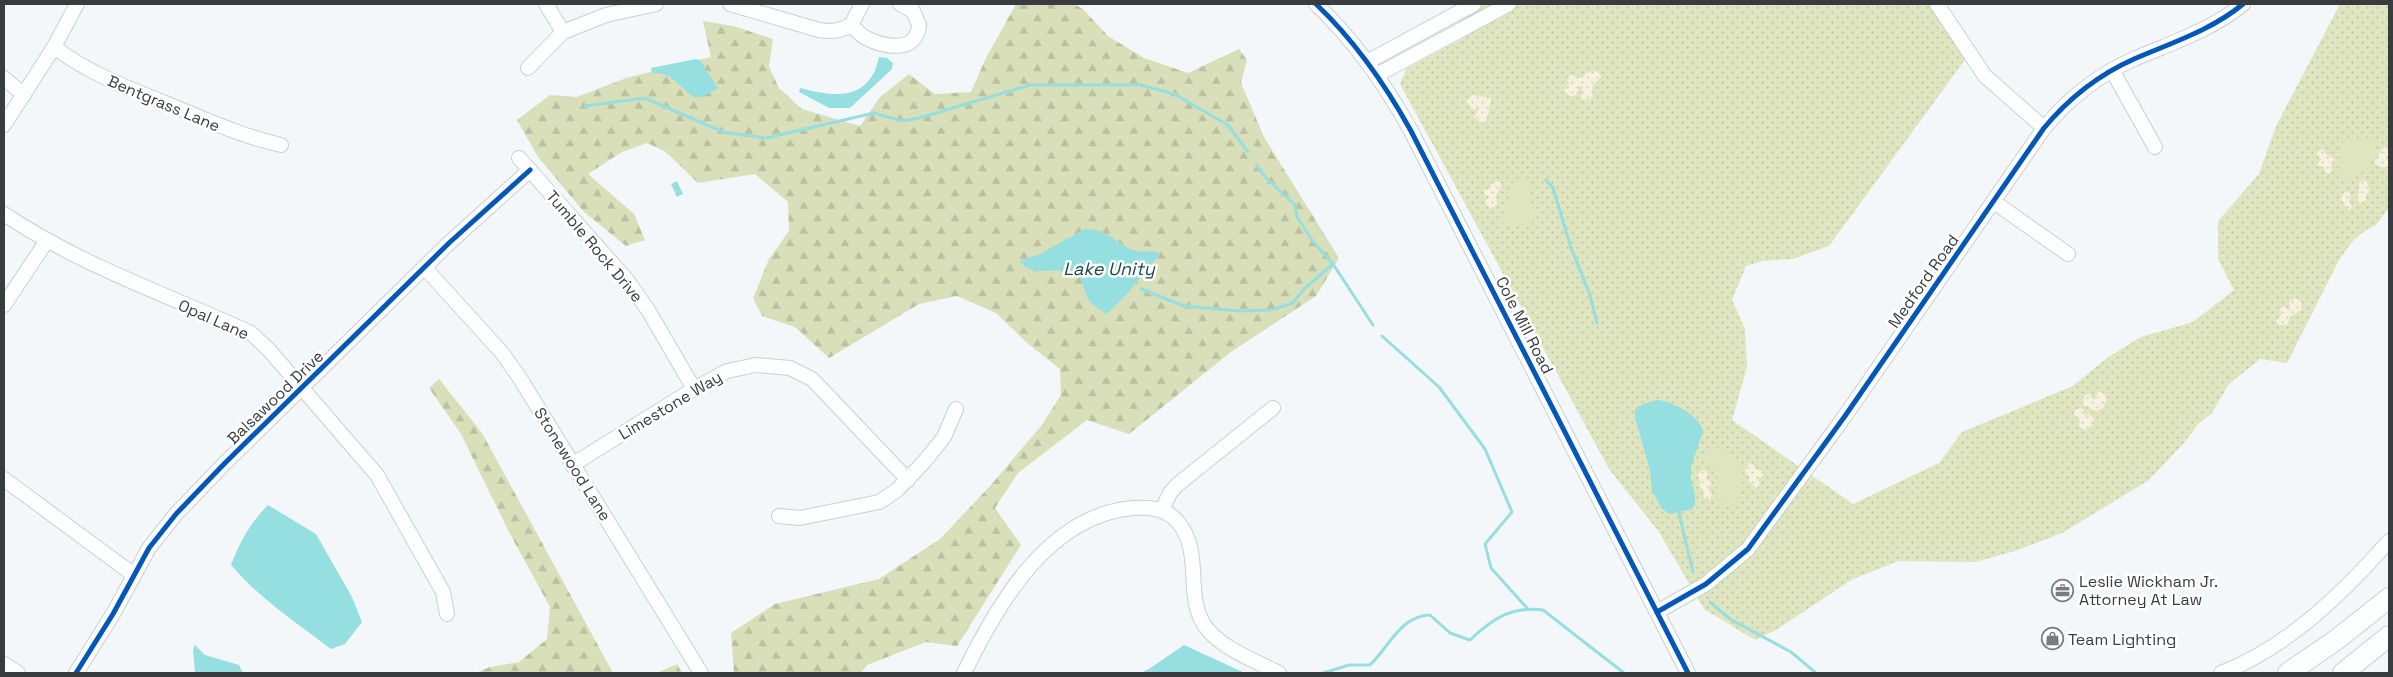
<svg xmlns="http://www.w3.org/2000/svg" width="2393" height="677" font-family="'Space Grotesk',sans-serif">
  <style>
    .grass { fill: url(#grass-dots) }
    .forest { fill: url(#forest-firs) }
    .sand { fill: url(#sand-dots) }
    .garden { fill: #dee5bf }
    .water { fill: #96dfe1 }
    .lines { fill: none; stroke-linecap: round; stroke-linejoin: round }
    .stream { stroke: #96dfe1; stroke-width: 3 }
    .minor-casing { stroke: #cccfd1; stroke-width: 16 }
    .highway-casing { stroke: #cccfd1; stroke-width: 22 }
    .minor { stroke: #fdfefe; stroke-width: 14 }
    .highway { stroke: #fdfefe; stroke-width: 20 }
    .cycleway-casing { stroke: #fff; stroke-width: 8 }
    .cycleway { stroke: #0057b8; stroke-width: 5 }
    .labels { text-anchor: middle; stroke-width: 5; stroke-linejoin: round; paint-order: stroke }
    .street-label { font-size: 16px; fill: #393c3f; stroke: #fff }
    .poi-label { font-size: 16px; fill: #393c3f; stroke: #fff; text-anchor: start }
    .water-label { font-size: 18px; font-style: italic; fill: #1c4b4c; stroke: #fff }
  </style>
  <defs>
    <pattern id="grass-dots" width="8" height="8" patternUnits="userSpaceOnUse" patternTransform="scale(1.25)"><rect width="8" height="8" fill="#dee5bf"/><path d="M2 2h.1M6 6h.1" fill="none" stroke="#bfc5a5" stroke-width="1.8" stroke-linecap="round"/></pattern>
    <pattern id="forest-firs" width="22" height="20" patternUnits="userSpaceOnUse" patternTransform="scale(1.25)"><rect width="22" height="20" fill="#d8dfb9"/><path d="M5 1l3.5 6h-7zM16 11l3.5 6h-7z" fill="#bac0a0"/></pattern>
    <pattern id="sand-dots" width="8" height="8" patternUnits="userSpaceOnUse" patternTransform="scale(1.25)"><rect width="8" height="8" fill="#f6f2de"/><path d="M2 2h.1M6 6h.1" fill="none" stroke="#d4d0c0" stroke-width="1.8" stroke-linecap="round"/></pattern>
  </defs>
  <rect width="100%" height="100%" fill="#f4f7fa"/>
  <path class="grass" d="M1453,4h487l27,53 -138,189 -36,13 -31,2 -16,5 -14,34 13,29 2,38 -15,53 121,84 86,-41 23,-31 111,-46 34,-28 34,-21 52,-15 41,-32 -16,-31v-38l41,-47 17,-48 64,-122h49v204l-13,17 -13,7 -12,11 -12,17 -52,103 -27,-4 -32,26 -16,28 -14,11 -14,19 -35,37 -87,53 -47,18 -40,11 -77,-1 -47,19 -75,50 -21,10 -51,-31 -45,-77 -50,-63 -209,-385 6,-15 65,-35z"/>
  <g class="forest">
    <path d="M1016,4h58l9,5 25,27 36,22 44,15 51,-24 8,11 -6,23 23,54 75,121 -23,38 -85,56 -102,82 -42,-14 -69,53 -23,35 26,37 -64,101 -31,-4 -59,23 -6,8h-127l-3,-40 44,-29 104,-25 61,-40 51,-54 50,-59 20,-31 -1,-26 -34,-27 -30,-29 -39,-17 -38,8 -90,54 -34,-31 -33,-11 -9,-18 16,-39 20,-28 -1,-29 -33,-28 -57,9 -32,-31 -19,-9 -25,9 -34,22 46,40 11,26 -19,6 -42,-34 -46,-55 -21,-37 33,-25 27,2 49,-19 85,-21 -8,-36 30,5 40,13 -4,28 10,21 23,21 58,17 20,-29 29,-23 26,20 36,-2 15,-34z"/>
    <path d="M439,379l43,54 131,240h-137l14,-6 29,-5 28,-23 3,-32 -40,-73 -49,-100 -32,-46z"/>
    <path d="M677,664l5,9h-25z"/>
  </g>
  <g class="sand">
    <path d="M1595,71l4,2 2,4 -9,10 1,8 -3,4 -6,1 -3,-2 2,-12h-3l-5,10h-6l-5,-6 5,-6 -2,-6 3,-3 12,3 4,-5z"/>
    <path d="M1473,95l18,3 -4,21 -4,5 -9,-7 6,-10 -7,3 -7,-9z"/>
    <path d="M2384,147l5,1v6l-3,4 3,1v7c-4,3 -12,1 -15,-4z"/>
    <path d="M2322,149l6,7 7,3 -4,7 1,6 -3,2 -4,-3 -1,-4 -7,-2 4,-6 -5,-6z"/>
    <path d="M2362,180l4,1 4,8 -4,6v5l-5,4 -5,-6 3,-5v-10z"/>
    <path d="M1497,181l3,1 1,5 -5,8 1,9 -3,3 -5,1 -4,-6 4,-6 -4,-1 -2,-4 7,-3 2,-5z"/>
    <path d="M2344,192h4l3,3 -2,7 3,5 -3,4 -8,-12z"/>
    <path d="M2296,298l6,5 -1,7 -11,7 -3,8h-8l-3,-4 5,-6 -1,-7 4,-2 6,4 -1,-8z"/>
    <path d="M2098,392h5l4,7 -4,9 -7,3 -14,-7 3,-9 4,-1 5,7z"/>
    <path d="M2079,408l4,1 2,8 4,-3 5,5 -2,6 -6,5 -7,-3 1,-7 -6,-6v-3z"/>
    <path d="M1752,463l3,6 7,2 2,2 -2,4 -5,1 3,5 -3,6 -8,-7v-6l-4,-5 2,-6z"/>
    <path d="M1702,470l5,1v9l5,3 -4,6 4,5 -2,6 -6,-2 -1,-8 -4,-4 2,-5 -4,-6z"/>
  </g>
  <g class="garden">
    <path d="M2347,138h22l6,4 1,4 -7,21c-3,3 -7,3 -10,7 -6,6 -10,13 -20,6l-1,-9 4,-13 -2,-13z"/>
    <path d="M1520,179l9,4 2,19 7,8v5l-6,8 -23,4 -7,-4c-1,-8 4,-13 6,-20 2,-10 -1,-22 12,-24z"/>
    <path d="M1717,447l21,16 6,14 -7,24 -6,6 -6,-1 -8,-8 1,-20 -13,-20 3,-8z"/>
  </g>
  <g class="water">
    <path d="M879,57l8,1 6,5 -1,6 -42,39h-21l-30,-16 1,-4c24,6 56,14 72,-12 4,-5 5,-13 7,-19z"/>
    <path d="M696,59l4,1 18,29c-6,2 -12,7 -18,8 -15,3 -21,-26 -48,-24l-1,-5z"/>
    <path d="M677,181l6,13 -6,3 -6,-13z"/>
    <path d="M1085,229c21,-1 33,16 51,22 8,2 17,-2 24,3l-34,41 -19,19c-6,-4 -14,-8 -18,-14 -7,-11 -4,-23 -19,-28 -15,-5 -40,6 -50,-11l20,-7z"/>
    <path d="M1657,400c15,1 42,15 46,31l-12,36v12l4,16v9l-3,5 -22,5 -8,-5 -10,-18 -2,-21 -15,-52v-9l9,-5z"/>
    <path d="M268,505l48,29 36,63 10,25 -17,22 -14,5c-36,-27 -71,-50 -100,-84 9,-23 19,-42 37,-60z"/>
    <path d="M195,645l10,10 34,10 4,8h-48l-2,-24z"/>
    <path d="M1184,645l61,28h-105l9,-4z"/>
  </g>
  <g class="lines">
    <g class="stream">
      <path d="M585,106l60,-8 78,34 43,6 108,-25 28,8 17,-3 111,-33h111l33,9 54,31 20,27"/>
      <path d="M1257,166l10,13 28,26 2,12 17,26 19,21 40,61"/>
      <path d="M1546,180l7,8 18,60 19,47 7,28"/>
      <path d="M1141,289l43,17 56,5 30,-1 23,-7 12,-15 28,-24"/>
      <path d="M1382,336l57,51 46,62 27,63 -27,32 6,24 36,40"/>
      <path d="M1678,509l15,63"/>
      <path d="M1710,602l20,17 61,33 25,21"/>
      <path d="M1323,673l26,-8h21c19,-18 30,-49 60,-50l20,18 20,7c22,-21 41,-34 73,-30l81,63"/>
    </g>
    <defs>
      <g id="minor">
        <path d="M546,4l17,28"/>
        <path d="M730,4l89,26c13,2 21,1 32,-5"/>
        <path d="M1316,4c39,37 69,80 95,127l277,542"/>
        <path d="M1937,4l48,72 59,52"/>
        <path d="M851,25c5,4 9,10 15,13 18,9 51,16 53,-13l-6,-14 -13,-7"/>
        <path d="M851,25l11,-21"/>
        <path d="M54,47c34,26 76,42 116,58 37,15 71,31 111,40"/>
        <path d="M1367,62l107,-58"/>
        <path d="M528,68l35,-36 43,-17 50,-11"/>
        <path d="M2112,70l43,77"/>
        <path d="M1377,75l132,-71"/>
        <path d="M4,78l20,17"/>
        <path d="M4,125l50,-78 23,-43"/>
        <path d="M519,158l108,122 21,30 46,79"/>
        <path d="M1994,202l74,52"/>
        <path d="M4,214c78,52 162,80 247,119l18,17 108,125 66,117 4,22"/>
        <path d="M425,268l78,86 18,26 180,293"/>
        <path d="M4,305l42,-63"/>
        <path d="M572,465l122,-76 33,-18 29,-6 34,3 22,11 96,101"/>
        <path d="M4,479l130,96"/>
        <path d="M1162,510l8,-17 7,-8 96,-77"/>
        <path d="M779,516l21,2 79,-16 17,-11 28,-29 20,-25 12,-28"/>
        <path d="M1657,612l49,-28 42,-35 97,-133 199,-288c25,-30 54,-53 90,-69 37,-16 78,-29 109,-55"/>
        <path d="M4,664l14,9"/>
        <path d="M76,673l37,-59 36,-66 27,-34 48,-50 225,-221 81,-73"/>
        <path d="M964,673c33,-68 84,-158 169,-165 17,-1 33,0 45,14 27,33 4,77 30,108 17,20 48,31 71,43"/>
        <path d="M2221,673c66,-25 122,-80 168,-132"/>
      </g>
      <g id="highway">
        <path d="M2288,673l48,-33 53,-42"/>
        <path d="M2343,673l46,-37"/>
      </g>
    </defs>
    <use href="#minor" class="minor-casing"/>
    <use href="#highway" class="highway-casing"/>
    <use href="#minor" class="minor"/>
    <use href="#highway" class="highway"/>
    <defs>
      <g id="cycleway">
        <path d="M1316,4c39,37 69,80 95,127l277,542"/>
        <path d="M1657,612l49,-28 42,-35 97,-133 199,-288c25,-30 54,-53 90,-69 37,-16 78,-29 109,-55"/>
        <path d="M76,673l37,-59 36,-66 27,-34 48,-50 225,-221 81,-73"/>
      </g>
    </defs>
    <use href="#cycleway" class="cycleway-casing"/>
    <use href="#cycleway" class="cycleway"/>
  </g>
  <defs>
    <symbol id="office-ring" viewBox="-11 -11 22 22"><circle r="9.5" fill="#fff" stroke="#7a7d80" stroke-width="1.5"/><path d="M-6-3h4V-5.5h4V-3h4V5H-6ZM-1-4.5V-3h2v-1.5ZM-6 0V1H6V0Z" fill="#7a7d80"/></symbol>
    <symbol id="shop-ring" viewBox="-11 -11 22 22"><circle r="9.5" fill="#fff" stroke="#7a7d80" stroke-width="1.5"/><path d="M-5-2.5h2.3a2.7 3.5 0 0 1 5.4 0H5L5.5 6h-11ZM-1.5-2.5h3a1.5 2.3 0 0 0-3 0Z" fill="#7a7d80"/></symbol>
  </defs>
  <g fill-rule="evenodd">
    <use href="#office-ring" x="2050" y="578" width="25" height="25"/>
    <use href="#shop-ring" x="2040" y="626" width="25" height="25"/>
  </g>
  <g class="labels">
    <g class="street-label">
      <text transform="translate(164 103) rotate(23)" y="6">Bentgrass Lane</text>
      <text transform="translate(595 246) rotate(50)" y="6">Tumble Rock Drive</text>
      <text transform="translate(1923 281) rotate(-55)" y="6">Medford Road</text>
      <text transform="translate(214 319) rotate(24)" y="6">Opal Lane</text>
      <text transform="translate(1525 325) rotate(63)" y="6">Cole Mill Road</text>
      <text transform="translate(275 397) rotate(-44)" y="6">Balsawood Drive</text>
      <text transform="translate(670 405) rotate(-31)" y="6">Limestone Way</text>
      <text transform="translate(573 464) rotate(58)" y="6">Stonewood Lane</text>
    </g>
    <g class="poi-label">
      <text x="2079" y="587">Leslie Wickham Jr.<tspan x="2079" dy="18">Attorney At Law</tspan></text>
      <text x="2068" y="645">Team Lighting</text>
    </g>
    <g class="water-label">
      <text x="1109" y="275">Lake Unity</text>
    </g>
  </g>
  <rect width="2393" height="677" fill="none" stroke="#393c3f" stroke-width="10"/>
</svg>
